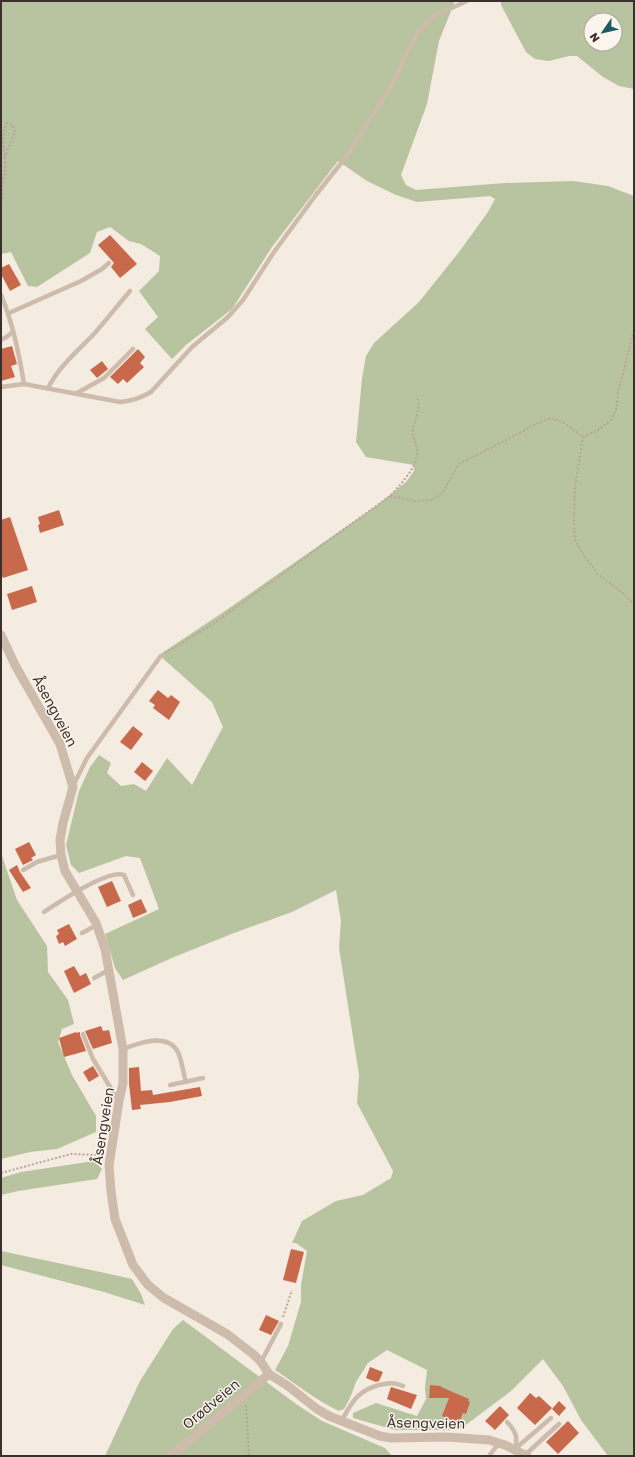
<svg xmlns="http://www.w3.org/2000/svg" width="635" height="1457" font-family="'Golos Text',sans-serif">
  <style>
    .green { fill: #b8c4a0; fill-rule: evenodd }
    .building { fill: #c8694b }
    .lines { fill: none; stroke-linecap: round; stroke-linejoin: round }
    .path { stroke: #b9a596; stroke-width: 2; stroke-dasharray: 2 2; stroke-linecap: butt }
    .service { stroke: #cdbbac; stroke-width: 4.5 }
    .minor { stroke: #cdbbac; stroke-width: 9 }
    .labels { text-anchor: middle; stroke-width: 3; stroke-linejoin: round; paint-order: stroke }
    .street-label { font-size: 14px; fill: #3b302b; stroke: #fbf5ee }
  </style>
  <rect width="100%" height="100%" fill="#f4ebe1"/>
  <g class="green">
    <path d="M1,1h454l-16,40 -12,63 -26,71 5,10 10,5 89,-7 68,-2 35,5 26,10v1260h-26l-27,-36 -18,-34 -20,-27 -32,32 -52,39h-64l-42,-12v-5l23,-10 41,13 9,-17 -1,-11 2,-18 -40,-20 -19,13 -12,19 -6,16 -6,11 -5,2c-23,-11 -43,-27 -64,-41l13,-24 13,-44v-17l6,-34 -11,-8h-4l10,-22 34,-20 27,-6 28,-17 2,-7 -36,-68 2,-28 -20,-127 2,-27 -5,-31 -44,22 -58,21 -60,24 -51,23 -8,-12 -10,-34 54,-25 -19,-51 -14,-2 -47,17 -8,-8 -5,-20 13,-54 11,-24 9,-12 12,8 -4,10 14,13 13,-2 12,7 21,-33 25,27 31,-58 -11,-25 -53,-47 63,-42 154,-107 30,-24 8,-11v-6l-48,-8 -10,-15 6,-63 4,-23 8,-13 45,-41 40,-50 29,-40 7,-13 -5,-3 -73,6 -21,-7 -29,-14 -29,-20 -66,86 -40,62 -46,36 -14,14 -27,-30 13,-12 -19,-26 20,-20 1,-15 -19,-12 -12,-3 -19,-14 -13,5 -7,21 -53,34 -9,-1 -17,-34 -10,2z"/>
    <path d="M501,1h133v88l-15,-3 -16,-9 -26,-21h-8l-20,5 -14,-2 -9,-7 -25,-47zM591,20h24v24h-24z"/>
    <path d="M1,853l16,47 30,46 1,26 20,28 6,24 -12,5 -4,13 14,33 24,41v16l-39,17 -27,3 -29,7z"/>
    <path d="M94,1161l8,8 -5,10 -79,12 -17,4v-17l20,-6z"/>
    <path d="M1,1251l104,22 27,6 9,15 4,11 -41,-13 -103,-27z"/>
    <path d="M183,1320l113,84 26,17 63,27 7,8h-287l35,-75 33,-52z"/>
  </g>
  <g class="building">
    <path d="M110,235l27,29 -17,14 -9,-11 3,-4 -16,-18z"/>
    <path d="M9,264l12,21 -11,6 -9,-17v-6z"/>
    <path d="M12,346l5,18 -6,2 4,11 -14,4v-32z"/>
    <path d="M138,349l7,8 -5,6 4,4 -17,16 -4,-4 -5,5 -8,-7z"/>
    <path d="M102,361l6,8 -11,9 -7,-8z"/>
    <path d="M59,510l5,15 -24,8 -2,-8 2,-1 -2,-7z"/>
    <path d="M10,517l18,53 -25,8 -2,-4v-54z"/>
    <path d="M32,586l5,16 -25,8 -5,-16z"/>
    <path d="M158,690l10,8 3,-3 9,7 -11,18 -16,-12 2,-3 -6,-4z"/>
    <path d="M133,726l10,8 -12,16 -11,-8z"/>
    <path d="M142,762l11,9 -8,10 -11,-9z"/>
    <path d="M29,842l7,13 -5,3 2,2 -10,5 -8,-16z"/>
    <path d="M17,865l3,7 11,16 -8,4 -14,-22z"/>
    <path d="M112,881l9,20 -14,6 -9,-20z"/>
    <path d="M141,899l6,13 -14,6 -5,-13z"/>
    <path d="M69,924l8,15 -12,7 -2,-4 -4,2 -3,-8 3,-2 -2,-4z"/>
    <path d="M74,966l6,10 6,-3 5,11 -17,9 -10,-22z"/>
    <path d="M101,1026l2,5 6,-1 3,13 -19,6 -8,-18z"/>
    <path d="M76,1032v1l4,-1v3l6,16 -22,6 -5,-19z"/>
    <path d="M93,1066l6,10 -10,6 -6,-10z"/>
    <path d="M139,1067l2,24 11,-1 1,5 47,-8 2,9 -32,6 -30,3 1,4 -9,1 -3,-26v-16z"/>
    <path d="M291,1249l13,3 -8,31 -13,-3z"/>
    <path d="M266,1315l13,6 -8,14 -12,-5z"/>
    <path d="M370,1367l13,5 -4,9 -3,1 -10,-4z"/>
    <path d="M430,1385l11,1v1l28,12 -1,2 2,1 -4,12 -3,-1 -4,10 -17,-7 7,-18h-20z"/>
    <path d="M391,1387l26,8 -6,14 -24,-10z"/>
    <path d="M530,1393l6,5 3,-2 13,12 -17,17 -18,-17z"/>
    <path d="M559,1401l7,7 -7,8 -7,-7z"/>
    <path d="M500,1406l9,9 -14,15 -10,-9z"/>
    <path d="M568,1421l11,12 -21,21 -12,-12z"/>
  </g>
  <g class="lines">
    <g class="path">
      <path d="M1,203c3,-6 1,-10 1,-15 1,-8 3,-14 3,-22 0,-13 -5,-30 2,-43l5,2 3,6 -11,28"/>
      <path d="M583,437l14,-6 14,-11 5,-10 2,-17 16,-63"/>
      <path d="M390,496l25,5 17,-1 10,-7 17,-29 47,-24 30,-16 15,-6 12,4 20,15 -8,49 -1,36 1,18 6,11 17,23 26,20 10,11"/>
      <path d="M165,653l48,-29 177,-128c10,-11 25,-26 27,-42 1,-8 -5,-16 -4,-24 3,-14 8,-20 4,-34"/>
      <path d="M1,1173l70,-19 29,1"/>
      <path d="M283,1317l9,-27"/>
      <path d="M246,1405l3,51"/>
    </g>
    <g class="service">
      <path d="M1,295c12,28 18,58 23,89"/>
      <path d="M9,313l72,-32 21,-12 7,-6"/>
      <path d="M1,340l7,-4 5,-5"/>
      <path d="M1,387l23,-3 96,18c11,-1 21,-4 31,-10l41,-45 36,-30 15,-17 31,-48 41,-56 34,-43 47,-75 12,-28 10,-17 9,-10 9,-8 31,-14"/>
      <path d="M48,388c10,-20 28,-36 44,-52 13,-14 25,-30 38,-45"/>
      <path d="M77,393l27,-15 29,-29"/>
      <path d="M73,786l14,-28 73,-101"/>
      <path d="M23,870l14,-8 24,-7"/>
      <path d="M44,912c15,-10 64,-43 80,-37l9,20"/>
      <path d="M82,933l15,-8"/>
      <path d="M94,978l15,-8"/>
      <path d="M83,1034l10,25 25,41"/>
      <path d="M123,1049c16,-6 44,-17 55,3 4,9 5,20 8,30"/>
      <path d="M170,1085l33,-7"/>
      <path d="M261,1362l20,-38"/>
      <path d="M342,1420c10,-18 15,-29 37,-35 11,-2 13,-3 24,1"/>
      <path d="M507,1422c9,9 11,16 8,27l36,-31"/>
      <path d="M525,1455l34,-31"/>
      <path d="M489,1456l10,-13"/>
    </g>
    <g class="minor">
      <path d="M1,635l14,30 45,79 13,43 -10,36 -3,17 1,15 4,16 31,52 9,26 18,100v34l-4,18 -10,64 2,26 4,28 18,46 15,20 16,13 63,36 26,20 8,8 8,12 19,12 29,23 12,7 51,20 11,2 56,-1 42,3 16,5 22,11"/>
      <path d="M171,1456l98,-82"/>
    </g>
  </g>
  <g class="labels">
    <g class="street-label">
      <text transform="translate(55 711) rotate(62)" y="5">Åsengveien</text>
      <text transform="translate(103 1126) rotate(-81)" y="5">Åsengveien</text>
      <text transform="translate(211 1404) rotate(-40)" y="5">Orødveien</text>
      <text transform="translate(426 1423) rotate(1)" y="5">Åsengveien</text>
    </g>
  </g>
  <rect width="635" height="1457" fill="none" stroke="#3b302b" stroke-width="4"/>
  <g transform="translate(603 32) rotate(236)"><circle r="19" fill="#fbf5ee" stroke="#aea6a0"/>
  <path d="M0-3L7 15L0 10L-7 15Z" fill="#1f5a5e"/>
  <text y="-6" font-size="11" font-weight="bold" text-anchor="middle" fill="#3b302b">N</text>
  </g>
</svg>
